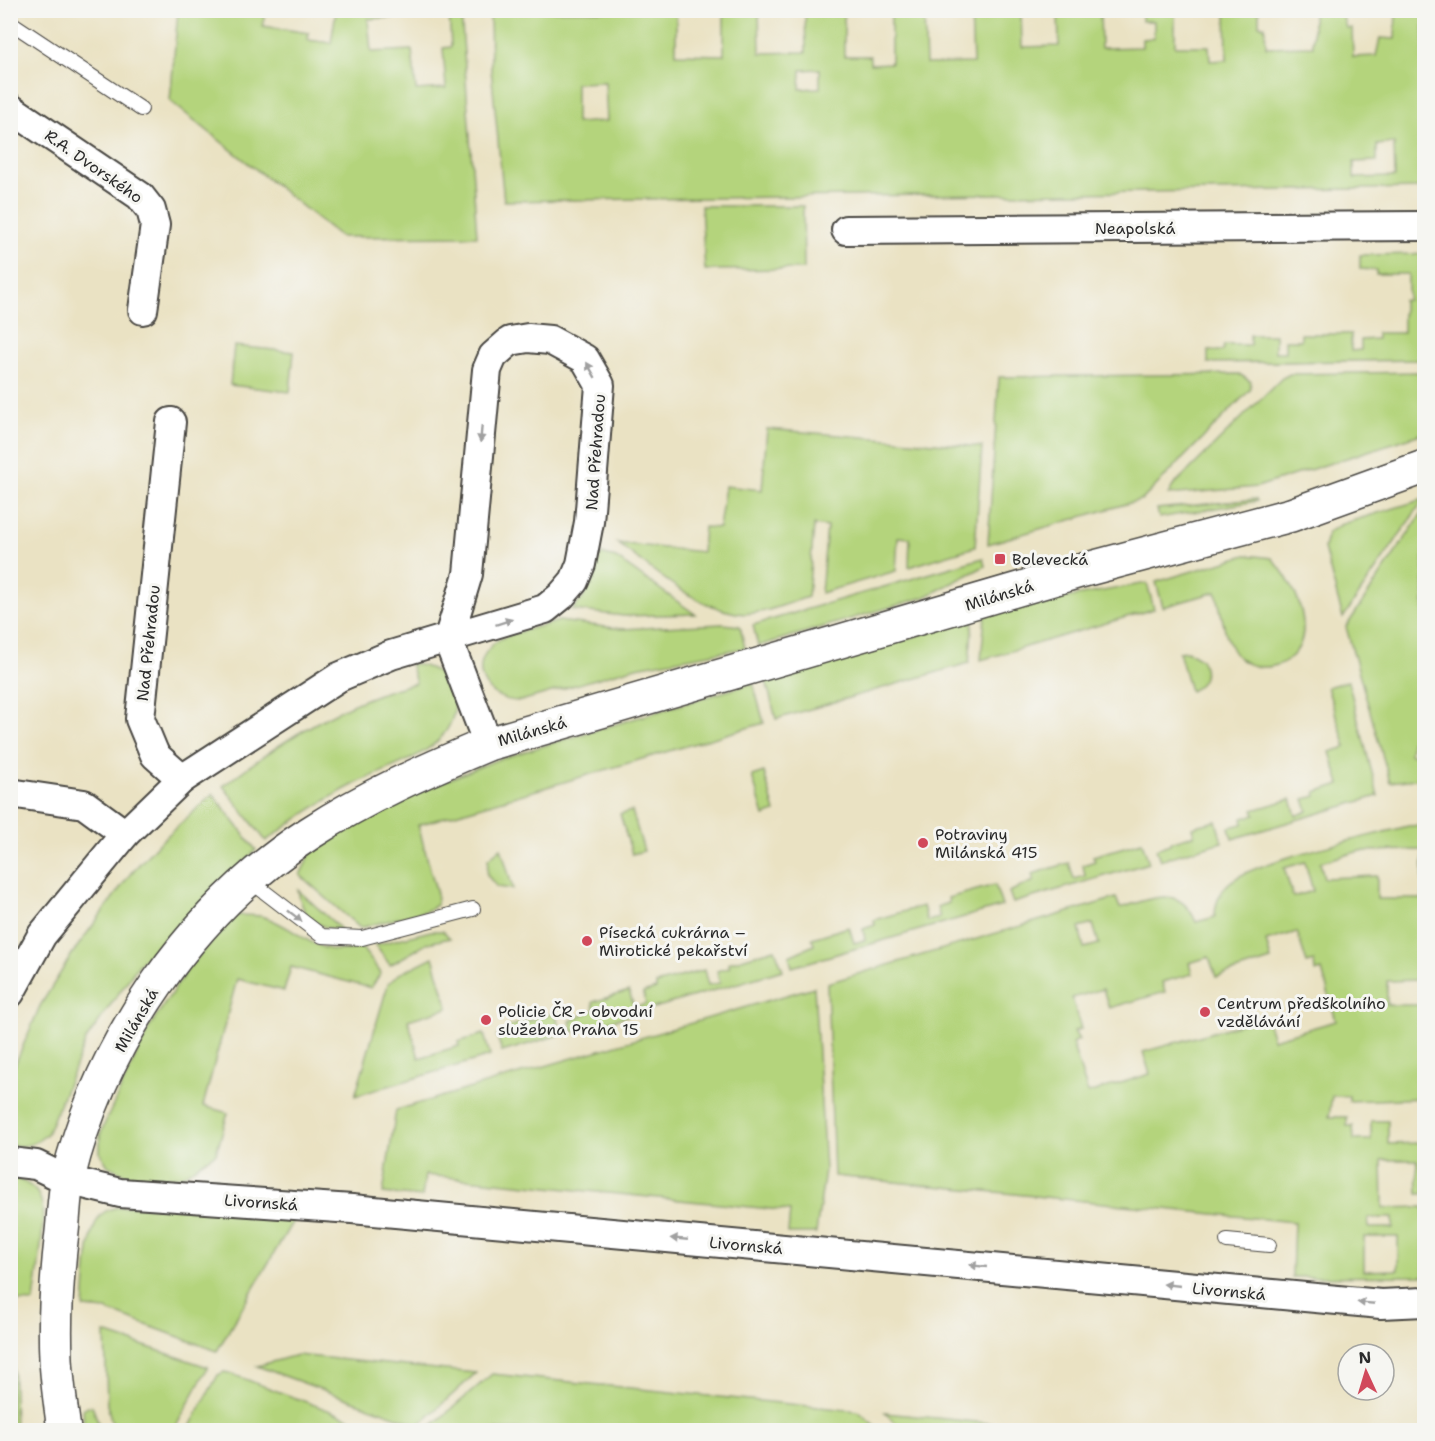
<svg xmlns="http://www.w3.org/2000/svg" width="1435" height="1441" font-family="'Shantell Sans',sans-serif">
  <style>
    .green { fill: #b4d47c; stroke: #708054; stroke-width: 1.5; fill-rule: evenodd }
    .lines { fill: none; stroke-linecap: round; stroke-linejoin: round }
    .lane-casing { stroke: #484642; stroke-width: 16 }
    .street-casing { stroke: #484642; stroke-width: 32 }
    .secondary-casing { stroke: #484642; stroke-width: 36 }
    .lane { stroke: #fff; stroke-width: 14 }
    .street { stroke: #fff; stroke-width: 28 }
    .secondary { stroke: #fff; stroke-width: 33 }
    .oneway { fill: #a0a0a0 }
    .poi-dot { fill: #d1495b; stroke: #f6f6f2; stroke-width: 2 }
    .labels { text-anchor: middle; stroke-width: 6; stroke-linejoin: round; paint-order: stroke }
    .street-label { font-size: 16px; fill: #2b2b2b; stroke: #f6f6f2 }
    .poi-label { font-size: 16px; fill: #2b2b2b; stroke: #f6f6f2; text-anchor: start }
  </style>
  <rect width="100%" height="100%" fill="#f6f6f2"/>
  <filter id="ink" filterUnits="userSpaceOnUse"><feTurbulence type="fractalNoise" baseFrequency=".0167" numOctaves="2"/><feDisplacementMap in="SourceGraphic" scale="12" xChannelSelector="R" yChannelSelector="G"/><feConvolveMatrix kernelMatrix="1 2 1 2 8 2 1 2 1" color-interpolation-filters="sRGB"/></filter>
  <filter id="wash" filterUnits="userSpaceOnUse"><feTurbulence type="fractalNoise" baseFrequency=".008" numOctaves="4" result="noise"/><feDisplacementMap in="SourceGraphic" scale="24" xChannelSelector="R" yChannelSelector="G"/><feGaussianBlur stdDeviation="1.35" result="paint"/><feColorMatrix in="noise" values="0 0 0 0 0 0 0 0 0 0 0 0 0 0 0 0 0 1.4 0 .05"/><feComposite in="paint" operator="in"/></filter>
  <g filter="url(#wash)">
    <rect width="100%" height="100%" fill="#eae2c3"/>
    <g class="green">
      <path d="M178,11h87l-2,15 46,7 -1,7 23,3 5,-32h-3h83l1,5 -49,3 3,33 41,-2 4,40 30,-2 -3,-40 8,-1 -2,-36h12l16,225 -136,1 -171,-136z"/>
      <path d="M490,11h186v43l48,1v-44h35l1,42 46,-1 -1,-41h39v45h26v8l21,-1v-52h54v3l-21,1 2,49 47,-1 -2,-52h50l1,36 37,-1 -1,-35h42l1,37 41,-1v-8l12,-1v-17h-12v-10h33v35h34l1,15 17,-1 -1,-49h33v14l6,1 1,21 47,-1v-35h35l-6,3 4,14h6l1,29 23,-1 4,-18 15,1 1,-28h28v177l-920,13 -13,-132zM820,69v19l-20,1 1,-19zM605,82l2,39 -31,2v-40zM1394,143l1,34 -41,1v-16l23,-1v-16z"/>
      <path d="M701,206h102l1,63 -99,1z"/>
      <path d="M1424,254v106l-216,3v-12h15l1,-6h26v-10h25v17h10v-12h16v-6h50v17l10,-1v-10l16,-1v-6h26v-33h5v-26h-32v-4l-16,-1v-14z"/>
      <path d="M234,346l60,6 -4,40 -60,-7z"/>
      <path d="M1424,372v61l-167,54 -89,8 5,-9 109,-108 8,-4z"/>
      <path d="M1239,374l11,7 1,8 -108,110 -155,45 11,-167z"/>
      <path d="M767,429l215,18 -7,100 -66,20 1,-29 -12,-1 -2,34 -75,22 6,-66 -13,-2 -6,72c-21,6 -49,20 -72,16 -46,-8 -83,-44 -119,-70l85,9 2,-25 15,1 6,-42 37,4z"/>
      <path d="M1256,499l1,2 -98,17 -2,-9z"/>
      <path d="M1424,499l-81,119 -19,-70 4,-16 14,-8z"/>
      <path d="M1424,510v221l-11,-1 -3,24 14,2v22l-34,4 -44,-155z"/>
      <path d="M601,554l15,4 79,56 -71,2 -52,-6 11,-12z"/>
      <path d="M1246,555l26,3c17,20 36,51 30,80 -6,28 -42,38 -63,20 -15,-14 -17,-47 -23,-66l-53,15 -7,-25z"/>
      <path d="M983,558l2,8 -60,31 -167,49 -5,-21z"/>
      <path d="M1147,583l7,26 -173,51 4,-44 24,-8z"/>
      <path d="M973,619l-4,44 -193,56 -10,-39z"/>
      <path d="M559,621l63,8 101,-5 17,2 5,22 -109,19 -115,34c-37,1 -56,-36 -24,-60 13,-9 46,-15 62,-20z"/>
      <path d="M1187,651l14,8c7,14 4,25 -11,32l-11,-39z"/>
      <path d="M410,663c18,3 32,8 41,25 8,15 2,35 -8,47 -16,22 -63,36 -88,49 -32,16 -60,36 -89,57l-43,-55c58,-45 121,-86 193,-103z"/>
      <path d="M1348,681l30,115 -146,43 -3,-12 14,-3 -1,-6 13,-3 -2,-5 38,-11 5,17 12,-5 -4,-12 13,-3 -1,-4 24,-8 -10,-32 16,-5 -19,-60z"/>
      <path d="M753,683l11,40 -346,102 19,69v11l-11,6 -66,17 -60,-53 12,-25 56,-33 60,-29 68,-28z"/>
      <path d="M764,772l11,40 -11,4 -12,-40z"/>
      <path d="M213,794l43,56 -116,113 -54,77 -39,94c-12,10 -21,14 -36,11v-71l29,-68 32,-52 59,-81 26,-28z"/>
      <path d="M632,811l12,40 -12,3 -12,-40z"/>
      <path d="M1216,821l6,21 -62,18 -4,-11 14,-5v-2l24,-7 -2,-8z"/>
      <path d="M1424,825v273l-75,3v-5h-17l-3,21h18v9h6l1,14h17v-19h17v23l36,-1v51h-6l-1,-34h-35l1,48 41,-1v69l-132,1 2,-55 -460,-46 -7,-193 289,-85 4,10c31,-9 60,-25 76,14l19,-5c0,-12 4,-24 13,-33 25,-24 141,-47 180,-58zM1423,850v49h-46v-23l-53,2 -4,-16 40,-11zM1305,862l8,29 -20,6 -9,-29zM1093,924l6,20 -15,4 -5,-20zM1297,932l10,31 7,-2 1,11 7,-2 14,51 -63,18 -7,-22 -123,35 7,22 -62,19 -16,-50 7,-3 -5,-9 7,-2 -9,-31 31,-9 6,19 56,-16 -3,-10 30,-8 -3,-11 20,-6 7,20 55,-17 -5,-19zM1420,980l1,25h-34v-24zM1368,1218h25v10h-24zM1364,1237h34v33l-34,1z"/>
      <path d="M1142,842l7,21 -136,40 -4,-11 25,-11 -2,-7 37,-11 5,16 11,-3 -2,-11 12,-4 -2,-5z"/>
      <path d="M501,848l12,41 -16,-2 -10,-12 1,-16z"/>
      <path d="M995,885l7,21 -210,61 -3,-11 25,-11 -2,-7 37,-11 5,16 11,-3 -2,-11 12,-4 -1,-5 49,-14 4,15 13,-3 -3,-11 12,-4 -1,-5z"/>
      <path d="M298,890l44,40c-27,-2 -40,-13 -44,-40z"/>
      <path d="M235,915c9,1 21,-1 29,2 38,12 49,42 98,31l19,25 -10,15 -80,-21 -7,24 -47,-12 -34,127 25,7 -12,40 -34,23 -30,2 -21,-1 -23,-11 -8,-13v-18l4,-10 46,-99 39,-59z"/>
      <path d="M431,931h12l7,7 -22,5 -38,22 -15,-20z"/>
      <path d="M775,949l8,21 -210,62 -3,-11 24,-11 -1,-8 36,-11 5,16 12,-3 -3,-11 13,-4v-5l48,-14 4,15 12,-2 -3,-12 13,-4 -2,-4z"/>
      <path d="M433,957l15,51 -40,12 11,38 40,-12 -1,-4 26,-8 6,22 -135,40 33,-112 11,-10z"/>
      <path d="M814,987l11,183 -9,63h-28l2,-22 -365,-36 -3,22 -39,-4 13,-83z"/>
      <path d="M555,1013l7,21 -60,18 -5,-16 12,-4 -1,-5z"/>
      <path d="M10,1176c12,5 25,9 30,22 8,17 -4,83 -6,104l-23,-1z"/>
      <path d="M134,1206l163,8 -80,137 -111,-41 -22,-2c2,-22 2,-81 19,-95 9,-7 21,-6 31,-7z"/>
      <path d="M10,1323h2l3,107h-5z"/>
      <path d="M105,1333l103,34 -34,63h-60l-7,-25z"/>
      <path d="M297,1355l179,18 -57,52 -162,-59z"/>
      <path d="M224,1372l5,1 152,57h-193l30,-55z"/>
      <path d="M492,1374l366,37 22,19h-453z"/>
      <path d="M92,1406l9,24h-17l-1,-22z"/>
      <path d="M885,1413l174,17h-156z"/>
    </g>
  </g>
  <g filter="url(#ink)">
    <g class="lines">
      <defs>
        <g id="lane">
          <path d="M10,22l131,87"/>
          <path d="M249,880l73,56 40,2 111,-29"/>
          <path d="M1227,1241l42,4"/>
        </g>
        <g id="street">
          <path d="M10,108l130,88 11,14 4,15 -12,85"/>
          <path d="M846,230l578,-4"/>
          <path d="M171,422l-31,297 15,36 27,24"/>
          <path d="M448,640l40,104"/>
          <path d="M10,793l74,11 41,30"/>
          <path d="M10,993l32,-58 83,-101 57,-55 157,-102 52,-22 154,-46 16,-13 13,-15 7,-17 8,-42 11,-137 -15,-26 -35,-19 -22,-2 -18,3 -17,15 -6,14 -19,204 -20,66"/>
          <path d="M10,1162l26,3 31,15 53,13 232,16 1029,95 43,-2"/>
        </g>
        <path id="secondary" d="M64,1430c-3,-23 -7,-48 -8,-72 -2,-42 1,-84 6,-126 2,-18 2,-37 6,-54 33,-136 124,-269 242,-345 57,-37 116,-63 178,-89l592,-173 211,-56 133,-48"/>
      </defs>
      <use href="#lane" class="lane-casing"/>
      <use href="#street" class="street-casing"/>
      <use href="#secondary" class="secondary-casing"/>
      <use href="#lane" class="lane"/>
      <use href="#street" class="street"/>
      <use href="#secondary" class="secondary"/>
    </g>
    <defs><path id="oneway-solid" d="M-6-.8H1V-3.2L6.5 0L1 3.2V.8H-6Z" transform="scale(1.5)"/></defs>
    <g class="oneway">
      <use href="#oneway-solid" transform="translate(591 370) rotate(-120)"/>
      <use href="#oneway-solid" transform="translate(481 434) rotate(95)"/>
      <use href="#oneway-solid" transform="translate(504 622) rotate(-18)"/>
      <use href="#oneway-solid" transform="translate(295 916) rotate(38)"/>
      <use href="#oneway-solid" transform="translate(679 1239) rotate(-175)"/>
      <use href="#oneway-solid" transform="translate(978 1266) rotate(-174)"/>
      <use href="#oneway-solid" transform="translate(1172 1285) rotate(-174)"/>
      <use href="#oneway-solid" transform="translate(1366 1303) rotate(-175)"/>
    </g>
  </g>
  <g class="poi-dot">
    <rect x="994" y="553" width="12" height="12" rx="3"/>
    <circle cx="923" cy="843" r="6"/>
    <circle cx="587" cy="941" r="6"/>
    <circle cx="1205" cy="1012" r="6"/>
    <circle cx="486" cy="1020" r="6"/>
  </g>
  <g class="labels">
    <g class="street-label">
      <text transform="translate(94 166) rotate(35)" y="6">R.A. Dvorského</text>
      <text x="1135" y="234">Neapolská</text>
      <text transform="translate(595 452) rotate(-86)" y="6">Nad Přehradou</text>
      <text transform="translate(999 595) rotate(-17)" y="6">Milánská</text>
      <text transform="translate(148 643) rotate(-84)" y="6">Nad Přehradou</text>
      <text transform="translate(532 731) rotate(-16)" y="6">Milánská</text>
      <text transform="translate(136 1020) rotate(-60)" y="6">Milánská</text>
      <text transform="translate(261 1202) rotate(4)" y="6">Livornská</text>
      <text transform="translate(746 1245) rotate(5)" y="6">Livornská</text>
      <text transform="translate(1229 1291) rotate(5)" y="6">Livornská</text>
    </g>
    <g class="poi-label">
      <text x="1012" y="565">Bolevecká</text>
      <text x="935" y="840">Potraviny<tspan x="935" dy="18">Milánská 415</tspan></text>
      <text x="599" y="938">Písecká cukrárna –<tspan x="599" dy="18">Mirotické pekařství</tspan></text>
      <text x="1217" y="1009">Centrum předškolního<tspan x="1217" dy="18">vzdělávání</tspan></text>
      <text x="498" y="1017">Policie ČR - obvodní<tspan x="498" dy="18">služebna Praha 15</tspan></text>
    </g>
  </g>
  <rect width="1435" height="1441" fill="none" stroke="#f6f6f2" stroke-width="36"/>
  <g transform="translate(1366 1372) rotate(356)"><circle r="28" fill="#f6f6f2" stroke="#a5a5a2" stroke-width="1.5"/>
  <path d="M0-4.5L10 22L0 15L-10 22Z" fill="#d1495b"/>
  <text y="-9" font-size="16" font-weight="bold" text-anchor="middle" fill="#2b2b2b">N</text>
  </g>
</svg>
